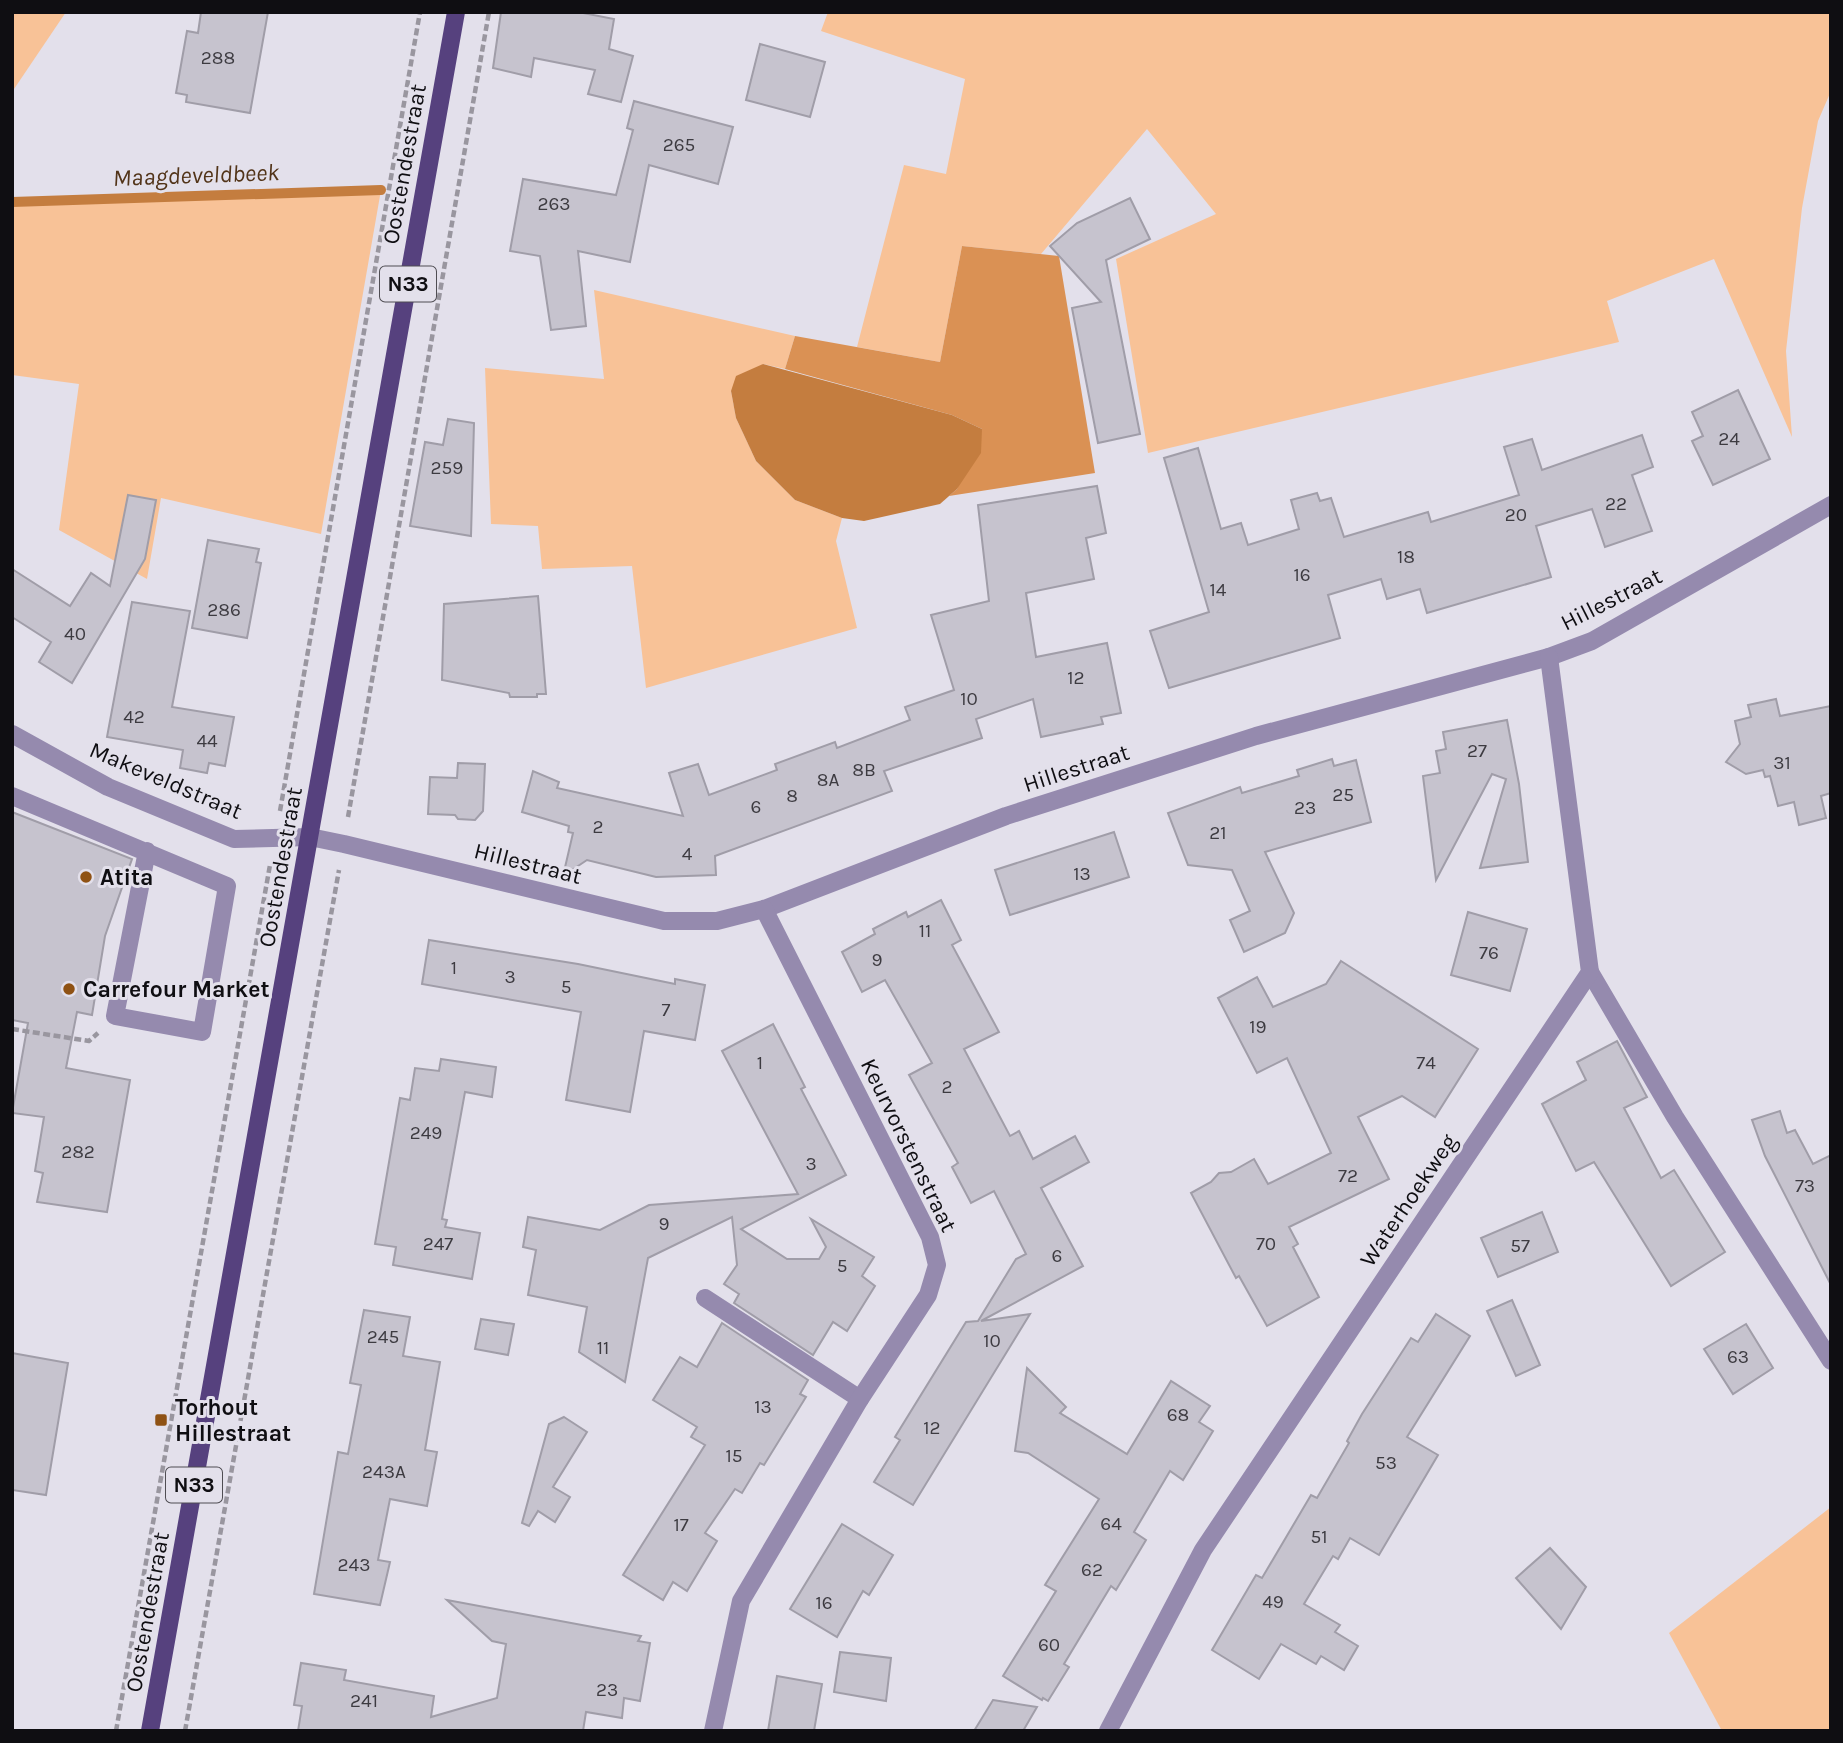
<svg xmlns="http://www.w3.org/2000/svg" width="1843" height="1743" font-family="Karla,sans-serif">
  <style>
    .green { fill: #f8c297 }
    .forest { fill: #da9154 }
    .water { fill: #c47d3f }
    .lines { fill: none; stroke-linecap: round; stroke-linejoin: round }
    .stream { stroke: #c47d3f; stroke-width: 10 }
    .building { fill: #c6c3ce; stroke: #a09da8; stroke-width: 2 }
    .path { stroke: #99969f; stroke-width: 4.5; stroke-dasharray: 7 3.5; stroke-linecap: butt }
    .minor { stroke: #958aae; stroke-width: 18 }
    .major { stroke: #56417e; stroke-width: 18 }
    .poi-dot { fill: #8f5214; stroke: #e3e0eb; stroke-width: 2.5 }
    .labels { text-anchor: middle; stroke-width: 6; stroke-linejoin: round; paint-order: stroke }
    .number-label { font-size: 19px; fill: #3d3b41 }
    .shield { fill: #e3e0eb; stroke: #4f4d53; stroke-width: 2 }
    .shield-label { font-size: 21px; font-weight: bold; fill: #0f0e12 }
    .street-label { font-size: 23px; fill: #0f0e12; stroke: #e3e0eb }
    .poi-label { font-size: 23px; font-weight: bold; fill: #0f0e12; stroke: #e3e0eb; text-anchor: start }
    .water-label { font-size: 24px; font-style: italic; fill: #523419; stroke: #e3e0eb }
  </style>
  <rect width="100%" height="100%" fill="#e3e0eb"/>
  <g class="green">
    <path d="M12,12h54l-54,80z"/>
    <path d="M828,12h1003v79l-13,30 -16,87 -16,143 6,86 -78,-178 -107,42 12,41 -471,111 -32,-194 100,-45 -69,-85 -106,125 -79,-8 -22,116 -83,-15 47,-182 42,9 19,-95 -144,-48z"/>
    <path d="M381,190l-60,344 -160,-36 -14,81 -88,-49 20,-146 -67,-9v-173z"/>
    <path d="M594,290l201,46 -10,33 -22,-5 -32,27 5,27 20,43 39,39 47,18 -6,23 21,87 -211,60 -14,-122 -90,3 -4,-43 -47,-2 -6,-156 119,11z"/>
    <path d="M1831,1507v224h-109l-53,-98z"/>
  </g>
  <path class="forest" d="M962,246l97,10 36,217 -146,23 8,-7 25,-60 -30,-14 -167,-46 10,-33 145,26z"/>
  <path class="water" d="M763,364l189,51 30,14 -1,24 -24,36 -17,15 -76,17 -22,-3 -47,-18 -39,-39 -20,-43 -5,-27 5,-15z"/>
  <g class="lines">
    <path class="stream" d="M12,202l369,-12"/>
  </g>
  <g class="building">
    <path d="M201,12h67l-18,101 -64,-11 1,-7 -11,-2 11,-62 11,2z"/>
    <path d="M501,12h77l36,7 -5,30 24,7 -12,46 -33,-8 7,-24 -61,-12 -3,19 -38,-9z"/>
    <path d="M760,44l65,18 -15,55 -64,-17z"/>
    <path d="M634,101l99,26 -15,57 -69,-19 -19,97 -52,-11 8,75 -35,4 -11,-74 -30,-5 13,-72 93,16 17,-65 -6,-2z"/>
    <path d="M1130,198l20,41 -44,21 34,174 -42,9 -26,-135 29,-6 -51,-56 27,-23z"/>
    <path d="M1738,390l32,69 -57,26 -21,-44 11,-5 -11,-24z"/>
    <path d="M448,419l26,4 -3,113 -61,-10 15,-84 18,3z"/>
    <path d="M1642,435l11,32 -21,8 20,56 -47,16 -13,-38 -56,17 15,51 -124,36 -7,-24 -33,10 -6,-20 -53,16 12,43 -171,50 -19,-57 59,-19 -45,-154 34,-10 23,81 20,-6 7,22 51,-16 -8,-29 26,-7 3,8 11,-3 13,39 84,-25 3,10 88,-27 -15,-48 28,-8 10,31z"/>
    <path d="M1097,486l9,47 -20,5 8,41 -68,14 10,64 71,-14 14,70 -20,4 2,7 -62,13 -8,-38 -57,20 6,19 -98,33 8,20 -177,65 1,19 -60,2 -69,-17 -24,16 10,-43 -5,-1 1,-6 -47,-14 11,-41 26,11 -2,6 126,28 -14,-43 29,-9 11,31 68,-25 -2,-6 60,-22 2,6 73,-28 -5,-13 49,-17 -23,-75 58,-14 -11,-96z"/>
    <path d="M128,495l28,5 -11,59 -73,124 -33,-21 12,-20 -39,-25v-48l58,37 21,-33 19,13z"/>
    <path d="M208,540l51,9 -3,13 5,1 -14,75 -55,-10z"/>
    <path d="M538,596l8,98h-9v3h-27l-1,-4 -67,-13 2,-76z"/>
    <path d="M132,602l58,9 -18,96 62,10 -9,49 -16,-3 -2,10 -27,-5 3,-18 -76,-13z"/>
    <path d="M1776,699l4,17 51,-10v87l-10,3 5,22 -27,7 -5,-23 -16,4 -8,-30 -5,1 -2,-7 -17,4 -20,-12 14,-18 -5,-23 16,-4 -3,-12z"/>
    <path d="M1507,720l12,64 9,78 -48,6 26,-89 -14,-5 -56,106 -13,-104 17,-3 -4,-22 10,-2 -3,-17z"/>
    <path d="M1332,759l2,7 22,-6 15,62 -106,30 29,61 -9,20 -41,19 -14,-32 20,-9 -18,-41 -44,-5 -20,-52 72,-26 2,6 57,-17 -2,-6z"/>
    <path d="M458,763l27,1 -2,47 -8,9 -17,-1 -3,-4 -27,-1 2,-37 27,1z"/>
    <path d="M12,812l120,47 -27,77 -13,79 -15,-3 -11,56 64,12 -23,132 -70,-10 6,-29 -8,-2 9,-54 -32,-4 16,-90 -16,-3z"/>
    <path d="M1114,832l15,45 -119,38 -15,-45z"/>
    <path d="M941,900l20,40 -9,5 47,87 -35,17 46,87 9,-5 14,28 42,-23 14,26 -48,26 42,78 -102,55 49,-7 -117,191 -39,-23 26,-42 -5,-3 71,-115 12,-1 38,-62 10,-5 -32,-63 -23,12 -19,-36 6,-4 -49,-88 23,-12 -47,-83 -23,12 -20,-40 33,-18 -2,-5 33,-17 2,5z"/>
    <path d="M1468,912l59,17 -17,62 -59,-16z"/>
    <path d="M429,940l149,24 97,20v-5l30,6 -10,55 -51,-9 -14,81 -64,-12 15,-88 -159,-28z"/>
    <path d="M1341,961l137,88 -43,68 -33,-21 -44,21 31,62 -100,48 9,17 -5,3 26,50 -52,29 -28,-50 -3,2 -45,-85 20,-11 8,-9 12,-1 23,-13 14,25 63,-31 -44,-95 -30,15 -39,-75 39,-21 16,30 53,-23z"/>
    <path d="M773,1024l32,63 -4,2 45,86 -105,54 46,30h32l7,-12 -15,-28 63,38 -12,19 13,10 -28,45 -14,-9 -20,33 -79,-52 5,-9 -15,-10 13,-19 -5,-48 -84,41 -23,124 -46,-30 8,-45 -59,-12 8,-45 -13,-3 5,-30 72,13 49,-25 149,-11 -76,-143z"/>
    <path d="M1617,1041l30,56 -23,11 37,70 13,-8 51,82 -54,34 -77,-124 -18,9 -34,-67 44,-24 -9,-18z"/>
    <path d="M441,1059l55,8 -4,30 -27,-5 -23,127 5,1 -2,7 35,6 -8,46 -79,-14 3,-18 -21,-3 25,-146 10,2 5,-32 24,3z"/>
    <path d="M1780,1111l7,22 8,-3 18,34 18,-9v130l-66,-129 -13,-36z"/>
    <path d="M1542,1212l16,40 -60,25 -17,-39z"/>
    <path d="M1512,1300l28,65 -24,11 -29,-65z"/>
    <path d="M364,1310l46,7 -7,39 37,6 -15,88 12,2 -10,54 -37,-7 -12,61 12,2 -10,43 -66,-11 24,-142 10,2 13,-69 -11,-2z"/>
    <path d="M1436,1314l34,22 -63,101 31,18 -59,100 -29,-17 -12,21 -5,-3 -29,48 36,21 -5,7 23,14 -14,24 -23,-14 -5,8 -35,-20 -22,35 -47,-29 44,-75 6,3 49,-83 6,3 32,-55 -2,-2 15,-27 49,-76 7,4z"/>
    <path d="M481,1319l33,5 -6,31 -33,-6z"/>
    <path d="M722,1323l86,57 -8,14 6,3 -42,68 -4,-2 -18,30 -7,-4 -30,44 12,8 -30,50 -14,-9 -10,18 -40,-25 82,-130 -14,-8 6,-10 -44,-27 27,-43 17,10z"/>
    <path d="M1746,1324l27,44 -40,26 -29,-45z"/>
    <path d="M12,1353l56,10 -22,132 -34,-5z"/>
    <path d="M1027,1368l39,39 -6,6 67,41 44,-73 39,25 -11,16 14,9 -30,49 -13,-9 -36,61 12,8 -30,50 -5,-4 -47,78 5,3 -21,34 -5,-3 -1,2 -39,-24 53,-85 -11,-6 54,-86 -71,-46 -13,-2z"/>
    <path d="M564,1417l23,15 -34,55 17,10 -15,25 -17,-11 -9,15 -7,-3 27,-99z"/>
    <path d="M842,1524l51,31 -24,40 -6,-4 -26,46 -47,-28z"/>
    <path d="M1550,1548l36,39 -25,42 -45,-51z"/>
    <path d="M447,1600l194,36 -3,5 12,2 -10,58 -16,-3 -2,20 -36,-6 -3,19h-285l4,-25 -8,-1 7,-42 45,7 -2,10 90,16 -3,21 66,-19 9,-54 -14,-3z"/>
    <path d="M840,1652l51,6 -5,43 -52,-9z"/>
    <path d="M777,1676l45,8 -8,47h-46z"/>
    <path d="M993,1700l44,7 -14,24h-49z"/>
  </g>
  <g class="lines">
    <g class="path">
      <path d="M280,811l140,-799"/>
      <path d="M348,817l141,-805"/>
      <path d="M12,1029l77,12 9,-8"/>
      <path d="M116,1731l154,-866"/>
      <path d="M185,1731l154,-861"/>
    </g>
    <g class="minor">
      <path d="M12,734l96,53 126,52 76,-2 34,7 320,77h53l47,-12 242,-93 250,-80 293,-79 43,-16 239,-136"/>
      <path d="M12,796l215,90 -25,146 -87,-16 32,-165"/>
      <path d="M1590,972l85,145 156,244"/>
      <path d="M705,1298l155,101"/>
      <path d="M713,1731l28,-130 119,-202 68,-104 9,-30 -7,-28 -166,-328"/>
      <path d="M1108,1731l95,-181 387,-578 -41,-315"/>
    </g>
    <path class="major" d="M150,1731l306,-1719"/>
  </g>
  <g class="poi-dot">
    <circle cx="86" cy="877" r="7"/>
    <circle cx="69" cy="989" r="7"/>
    <rect x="154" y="1413" width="14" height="14" rx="3.5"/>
  </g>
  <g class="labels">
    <g class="number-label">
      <text x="218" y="64">288</text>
      <text x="679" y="151">265</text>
      <text x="554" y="210">263</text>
      <text x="1729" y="445">24</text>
      <text x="447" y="474">259</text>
      <text x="1616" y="510">22</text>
      <text x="1516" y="521">20</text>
      <text x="1406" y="563">18</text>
      <text x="1302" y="581">16</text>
      <text x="1218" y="596">14</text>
      <text x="224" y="616">286</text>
      <text x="75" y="640">40</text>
      <text x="1076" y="684">12</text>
      <text x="969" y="705">10</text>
      <text x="134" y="723">42</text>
      <text x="207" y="747">44</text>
      <text x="1477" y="757">27</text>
      <text x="1782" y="769">31</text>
      <text x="864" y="776">8B</text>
      <text x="828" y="786">8A</text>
      <text x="1343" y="801">25</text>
      <text x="792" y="802">8</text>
      <text x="756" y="813">6</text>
      <text x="1305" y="814">23</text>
      <text x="598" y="833">2</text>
      <text x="1218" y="839">21</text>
      <text x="687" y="860">4</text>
      <text x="1082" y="880">13</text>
      <text x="925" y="937">11</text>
      <text x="1489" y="959">76</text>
      <text x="877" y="966">9</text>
      <text x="454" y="974">1</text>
      <text x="510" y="983">3</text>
      <text x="566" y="993">5</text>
      <text x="666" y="1016">7</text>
      <text x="1258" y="1033">19</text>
      <text x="760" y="1069">1</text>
      <text x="1426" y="1069">74</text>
      <text x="947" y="1093">2</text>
      <text x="426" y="1139">249</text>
      <text x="78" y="1158">282</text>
      <text x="811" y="1170">3</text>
      <text x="1348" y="1182">72</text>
      <text x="1805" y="1192">73</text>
      <text x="664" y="1230">9</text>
      <text x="438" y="1250">247</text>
      <text x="1266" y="1250">70</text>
      <text x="1520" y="1252">57</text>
      <text x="1057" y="1262">6</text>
      <text x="842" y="1272">5</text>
      <text x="383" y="1343">245</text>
      <text x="992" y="1347">10</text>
      <text x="603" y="1354">11</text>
      <text x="1738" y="1363">63</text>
      <text x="763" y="1413">13</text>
      <text x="1178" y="1421">68</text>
      <text x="932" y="1434">12</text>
      <text x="734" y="1462">15</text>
      <text x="1386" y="1469">53</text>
      <text x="384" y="1478">243A</text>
      <text x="1111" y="1530">64</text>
      <text x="681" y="1531">17</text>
      <text x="1319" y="1543">51</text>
      <text x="354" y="1571">243</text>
      <text x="1092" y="1576">62</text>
      <text x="1273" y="1608">49</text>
      <text x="824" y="1609">16</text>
      <text x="1049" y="1651">60</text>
      <text x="607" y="1696">23</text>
      <text x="364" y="1707">241</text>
    </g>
    <g class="shield">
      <rect x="380" y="266.5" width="56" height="35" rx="5"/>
      <rect x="166" y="1467.5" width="56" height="35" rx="5"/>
    </g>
    <g class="shield-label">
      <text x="408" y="291">N33</text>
      <text x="194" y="1492">N33</text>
    </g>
    <g class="street-label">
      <text transform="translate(404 164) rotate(-80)" y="8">Oostendestraat</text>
      <text transform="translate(1611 599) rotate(-27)" y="8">Hillestraat</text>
      <text transform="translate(1076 768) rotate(-18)" y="8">Hillestraat</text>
      <text transform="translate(166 780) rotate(23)" y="8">Makeveldstraat</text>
      <text transform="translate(528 863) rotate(14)" y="8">Hillestraat</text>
      <text transform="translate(280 867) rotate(-80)" y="8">Oostendestraat</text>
      <text transform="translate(909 1145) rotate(64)" y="8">Keurvorstenstraat</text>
      <text transform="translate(1408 1200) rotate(-56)" y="8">Waterhoekweg</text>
      <text transform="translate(147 1612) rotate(-80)" y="8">Oostendestraat</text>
    </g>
    <g class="poi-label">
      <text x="100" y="885">Atita</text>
      <text x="83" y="997">Carrefour Market</text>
      <text x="175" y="1415">Torhout<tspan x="175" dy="26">Hillestraat</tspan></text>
    </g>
    <g class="water-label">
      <text transform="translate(196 175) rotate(-2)" y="8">Maagdeveldbeek</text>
    </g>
  </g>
  <rect width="1843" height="1743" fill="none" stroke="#0f0e12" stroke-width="28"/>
</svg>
